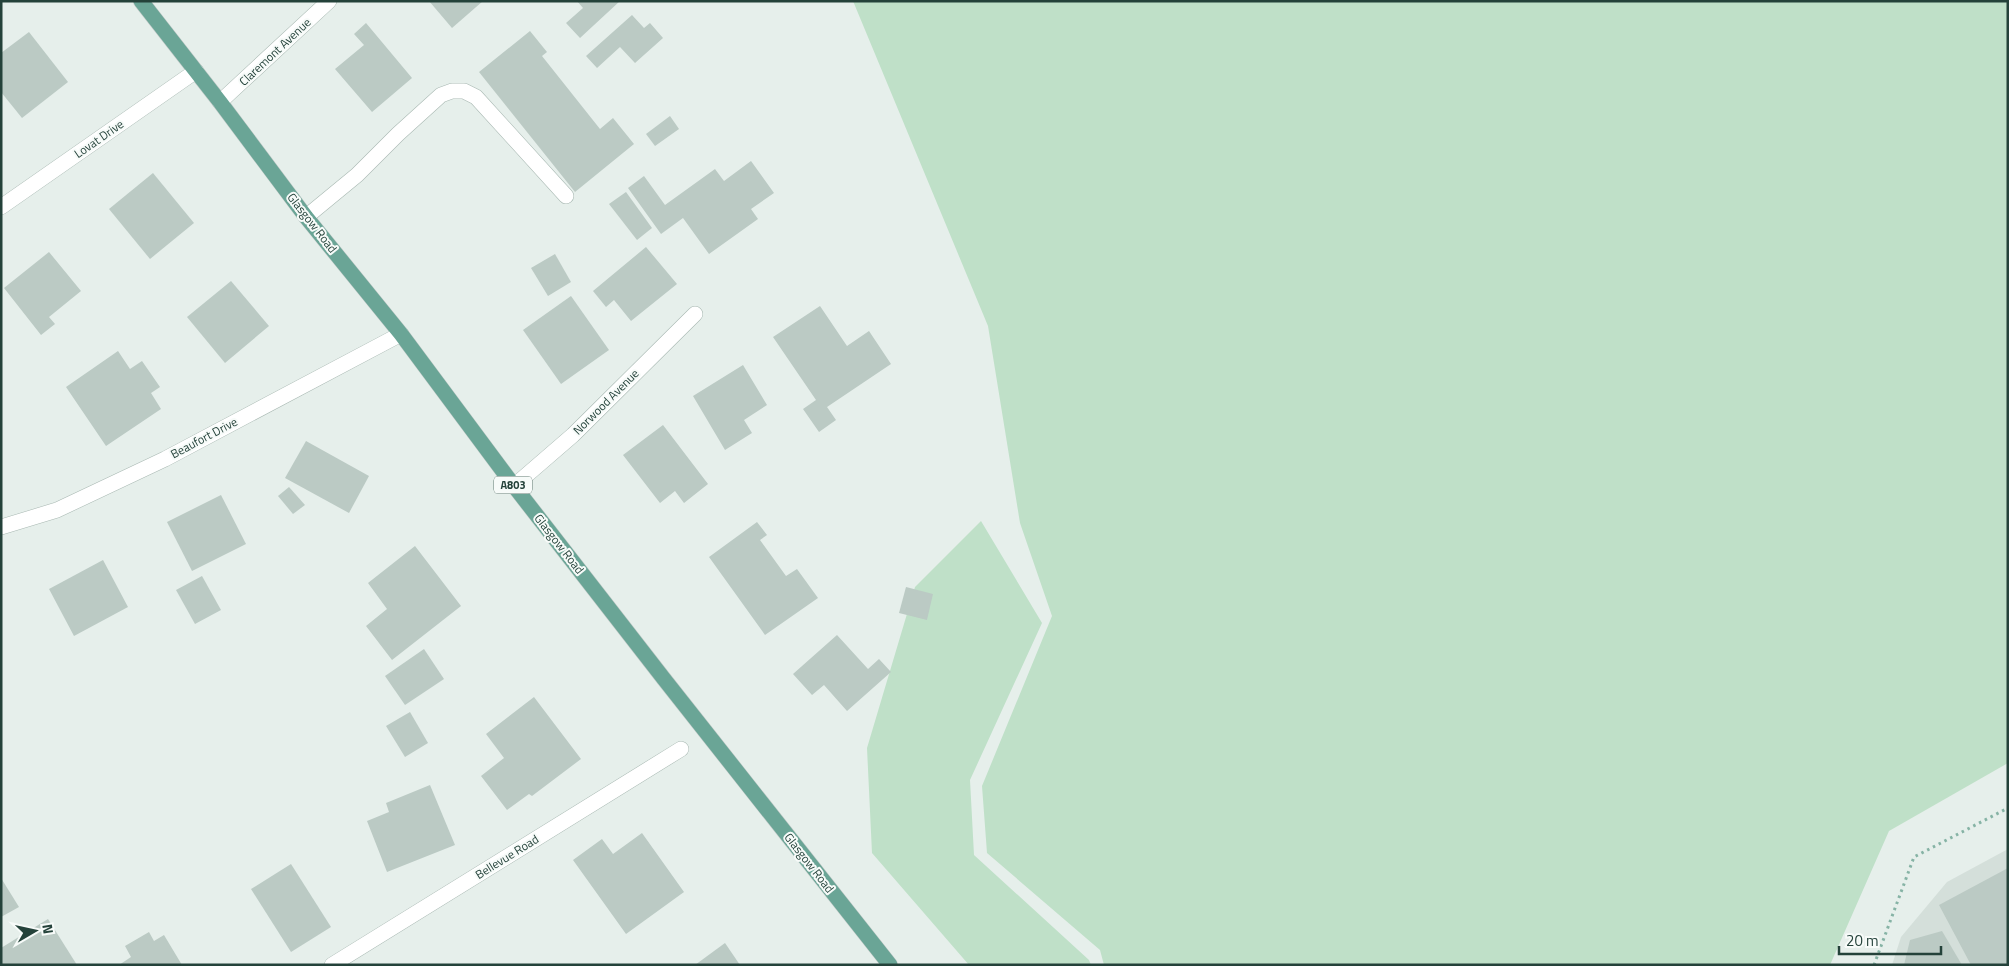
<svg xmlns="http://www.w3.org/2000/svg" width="2009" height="966" font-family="'Titillium Web',sans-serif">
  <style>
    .built { fill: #d4dfda }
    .green { fill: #bfe0c8 }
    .building { fill: #bbcac4 }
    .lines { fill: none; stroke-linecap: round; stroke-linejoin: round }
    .lane-casing { stroke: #a8b8b2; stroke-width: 16 }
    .street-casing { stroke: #a8b8b2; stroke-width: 16 }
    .primary-casing { stroke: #c2cac8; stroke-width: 16 }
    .path { stroke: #86b3a5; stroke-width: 3; stroke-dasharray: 2.5 4; stroke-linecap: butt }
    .lane { stroke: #fff; stroke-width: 15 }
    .street { stroke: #fff; stroke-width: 15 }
    .primary { stroke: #6aa596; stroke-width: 15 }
    .labels { text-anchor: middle; stroke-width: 4; stroke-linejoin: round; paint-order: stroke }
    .shield { fill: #f7fbf9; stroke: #637a73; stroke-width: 1 }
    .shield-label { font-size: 11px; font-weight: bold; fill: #24423a }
    .street-label { font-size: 12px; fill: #24423a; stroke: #f7fbf9 }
  </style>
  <rect width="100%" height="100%" fill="#e6efeb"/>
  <path class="built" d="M2008,849v116h-116l9,-28 46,-55z"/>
  <g class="green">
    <path d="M853,1h1155v762l-119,68 -59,134h-726l-4,-15 -113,-97 -5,-67 70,-170 -32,-93 -32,-197z"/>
    <path d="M981,521l61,102 -72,157 4,75 115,105 2,5h-122l-97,-112 -5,-105 48,-161z"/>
  </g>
  <g class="building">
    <path d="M429,1h54l-31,27z"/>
    <path d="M577,1h43l-40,37 -14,-15 17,-15z"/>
    <path d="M632,15l12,13 6,-5 13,15 -28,25 -15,-16 -23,21 -11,-12z"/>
    <path d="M366,23l46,55 -40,34 -37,-43 29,-24 -10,-11z"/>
    <path d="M530,31l17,21 -5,4 58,73 13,-11 21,26 -59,48 -96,-120z"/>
    <path d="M29,32l39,50 -46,36 -21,-26v-39z"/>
    <path d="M670,116l9,13 -24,17 -9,-12z"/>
    <path d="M751,161l23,32 -23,16 7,10 -49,35 -26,-36 -22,16 -33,-46 16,-12 21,29 50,-36 9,12z"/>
    <path d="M153,173l41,50 -44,36 -41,-50z"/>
    <path d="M626,192l26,36 -15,12 -28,-36z"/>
    <path d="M646,247l31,37 -46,37 -17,-21 -8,7 -13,-16z"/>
    <path d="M49,252l32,39 -32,26 6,7 -14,11 -37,-47z"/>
    <path d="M555,254l16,28 -23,14 -17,-28z"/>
    <path d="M231,281l38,45 -44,37 -38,-46z"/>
    <path d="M571,296l38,54 -48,34 -38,-54z"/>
    <path d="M820,306l27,40 22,-15 22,33 -64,43 9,13 -17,12 -16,-23 13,-9 -43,-63z"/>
    <path d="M118,351l12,18 12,-8 18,26 -9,6 10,16 -55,37 -40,-59z"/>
    <path d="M743,365l24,40 -23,15 8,13 -27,17 -32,-54z"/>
    <path d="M663,425l45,59 -24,19 -9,-12 -15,12 -37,-48z"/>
    <path d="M306,441l63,35 -20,37 -64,-35z"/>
    <path d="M289,487l16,18 -12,9 -15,-18z"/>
    <path d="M221,495l25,49 -54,27 -25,-49z"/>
    <path d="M757,522l10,13 -7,5 26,36 11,-7 21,29 -53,37 -56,-78z"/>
    <path d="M415,546l46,60 -69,54 -26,-34 21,-17 -19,-26z"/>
    <path d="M103,560l25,47 -54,29 -25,-47z"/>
    <path d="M202,576l19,34 -26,14 -19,-34z"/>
    <path d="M906,587l27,7 -6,26 -28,-7z"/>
    <path d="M837,635l31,34 11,-10 12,13 -44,39 -23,-26 -12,10 -19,-21z"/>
    <path d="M424,649l20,30 -39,26 -20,-29z"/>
    <path d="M534,697l47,62 -49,37 -3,-2 -22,16 -26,-34 23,-18 -18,-24z"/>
    <path d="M410,712l18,31 -23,14 -19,-31z"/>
    <path d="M430,785l25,60 -68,27 -20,-51 22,-9 -3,-9z"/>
    <path d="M642,833l42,59 -58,42 -53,-74 29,-21 11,15z"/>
    <path d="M291,864l40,63 -40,25 -40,-63z"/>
    <path d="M2008,868v97h-37l-32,-60z"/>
    <path d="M1,878l18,29 -18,10z"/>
    <path d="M48,919l29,46h-76v-17z"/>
    <path d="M1942,931l20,34h-58l6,-25z"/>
    <path d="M149,932l5,9 10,-6 18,30h-63l12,-8 -6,-11z"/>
    <path d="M725,943l15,22h-45z"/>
  </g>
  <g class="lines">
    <defs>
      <path id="lane" d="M306,217l51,-42 41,-41 43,-39 11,-4h12l12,6 90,99"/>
      <g id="street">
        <path d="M220,102l109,-101"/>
        <path d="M1,207l195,-136"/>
        <path d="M514,486l59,-51 122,-121"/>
        <path d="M1,527l56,-17 108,-51 236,-125"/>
        <path d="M332,965l349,-216"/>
      </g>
      <path id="primary" d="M141,1l79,101 86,115 95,117 113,152 150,193 226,286"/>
    </defs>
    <use href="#lane" class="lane-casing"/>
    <use href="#street" class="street-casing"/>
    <use href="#primary" class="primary-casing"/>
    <path class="path" d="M1874,965l40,-108 94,-49"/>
    <use href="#lane" class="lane"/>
    <use href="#street" class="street"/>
    <use href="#primary" class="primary"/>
  </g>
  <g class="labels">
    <rect class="shield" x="494" y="476.5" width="38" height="17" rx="4"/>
    <g class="shield-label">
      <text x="513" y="489">A803</text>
    </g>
    <g class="street-label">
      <text transform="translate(275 52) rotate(-43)" y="4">Claremont Avenue</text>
      <text transform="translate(99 139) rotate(-35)" y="4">Lovat Drive</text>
      <text transform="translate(312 223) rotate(52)" y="4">Glasgow Road</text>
      <text transform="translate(606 402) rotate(-45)" y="4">Norwood Avenue</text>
      <text transform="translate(204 438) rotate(-28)" y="4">Beaufort Drive</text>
      <text transform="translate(559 544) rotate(52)" y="4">Glasgow Road</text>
      <text transform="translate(507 857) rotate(-32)" y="4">Bellevue Road</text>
      <text transform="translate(809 863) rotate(52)" y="4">Glasgow Road</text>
    </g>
  </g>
  <rect width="2009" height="966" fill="none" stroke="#24423a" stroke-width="5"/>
  <g transform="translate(35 931) rotate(81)" stroke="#f7fbf9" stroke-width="4" paint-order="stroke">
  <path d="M0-4L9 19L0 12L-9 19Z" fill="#24423a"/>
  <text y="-8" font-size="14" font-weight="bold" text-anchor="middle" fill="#24423a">N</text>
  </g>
  <path d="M1839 946v8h102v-8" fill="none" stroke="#24423a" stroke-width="2.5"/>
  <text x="1846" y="946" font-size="15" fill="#24423a" stroke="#f7fbf9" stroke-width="4" paint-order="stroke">20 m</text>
</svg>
